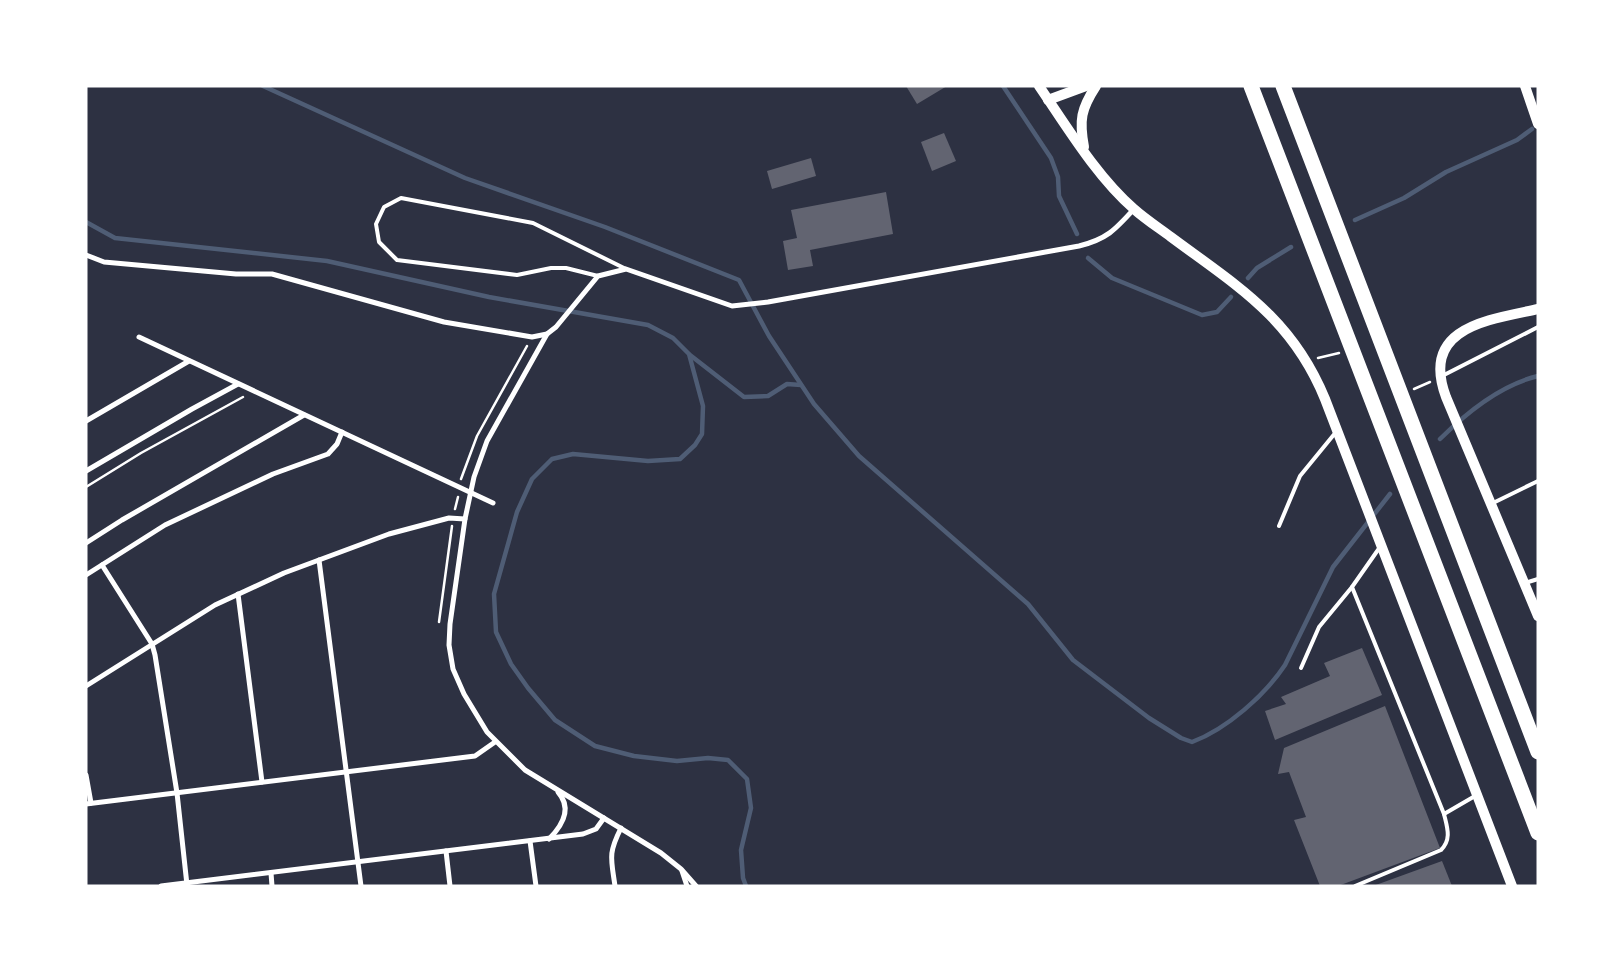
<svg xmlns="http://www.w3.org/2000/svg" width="1624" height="972" font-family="'PT Sans Narrow',sans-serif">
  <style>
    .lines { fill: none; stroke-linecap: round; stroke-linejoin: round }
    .stream { stroke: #4f5d75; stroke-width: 4.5 }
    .building { fill: #626471 }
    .path { stroke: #fff; stroke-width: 2.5 }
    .service { stroke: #fff; stroke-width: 4 }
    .minor { stroke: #fff; stroke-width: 5 }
    .secondary { stroke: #fff; stroke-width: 10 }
    .motorway { stroke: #fff; stroke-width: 15 }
  </style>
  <rect width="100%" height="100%" fill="#2d3142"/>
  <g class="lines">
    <g class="stream">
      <path d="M263,86l202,92 140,49 134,53 30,56 45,68 45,52 169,148 45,56 76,58 32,20 11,4c35,-13 73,-47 93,-77l48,-98 57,-73"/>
      <path d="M1003,86l48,72 7,19 1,19 18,38"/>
      <path d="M1355,220l49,-22 42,-26 71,-32 15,-11"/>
      <path d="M86,222l29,16 212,23 162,36 159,28 25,13 16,16 14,52 -1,28 -7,11 -15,14 -32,2 -75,-7 -21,5 -20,20 -15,33 -23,82 2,38 15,32 17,24 27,32 40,26 39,10 43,5 31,-3 20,2 19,19 4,29 -10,42 2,28 3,8"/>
      <path d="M1088,258l24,20 90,37 15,-3 14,-15"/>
      <path d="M1248,278l9,-10 34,-21"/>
      <path d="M690,355l54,42 24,-1 19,-12 14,1"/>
      <path d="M1440,439c27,-27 60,-54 98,-63"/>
    </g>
  </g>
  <g class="building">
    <path d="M906,86h41l-30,18z"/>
    <path d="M944,133l12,28 -24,10 -11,-29z"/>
    <path d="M811,158l5,18 -44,13 -5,-18z"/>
    <path d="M886,192l7,42 -83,16 3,16 -25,4 -5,-29 14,-3 -6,-28z"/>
    <path d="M1362,648l20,47 -107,45 -10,-29 21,-7 -5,-7 49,-21 -6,-13z"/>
    <path d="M1385,706l55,142 -102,38h-18l-26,-66 12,-3 -17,-45 -11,2 6,-26z"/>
    <path d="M1442,861l10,25h-79z"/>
  </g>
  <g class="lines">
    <g class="path">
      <path d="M1318,358l21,-5"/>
      <path d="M1414,389l16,-7"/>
      <path d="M461,479l16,-43 50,-90"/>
      <path d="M86,487l55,-34 102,-56"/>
      <path d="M455,509l3,-12"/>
      <path d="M439,622l13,-96"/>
    </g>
    <g class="service">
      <path d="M598,276l-32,-8h-15l-34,7 -120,-15 -18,-18 -3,-18 8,-17 17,-9 132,25 93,46"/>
      <path d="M1442,376l96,-49"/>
      <path d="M1493,503l45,-22"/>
      <path d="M1279,526l21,-50 36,-44"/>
      <path d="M1380,547l-28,40 92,227 31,-18"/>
      <path d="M1525,583l13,-4"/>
      <path d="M1301,668l18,-41 33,-40"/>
      <path d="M1355,886l86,-36c11,-11 6,-23 3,-36"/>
    </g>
    <g class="minor">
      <path d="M86,255l18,7 132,12h36l172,48 88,15 15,-3 9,-7 42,-51 28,-7 106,37 36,-4 311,-56c28,-7 36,-16 55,-37"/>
      <path d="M547,334l-60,107 -13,36 -9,42 -15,105 -1,21 4,24 11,25 23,38 38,38 136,83 20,16 15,17"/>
      <path d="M139,337l354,166"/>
      <path d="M86,421l103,-60"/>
      <path d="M86,471l106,-62 46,-25"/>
      <path d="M86,543l36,-23 182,-105"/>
      <path d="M319,560l42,326"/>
      <path d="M102,565l50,79 3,11 22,138 10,92"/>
      <path d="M86,575l79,-50 108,-51 55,-20 9,-10 5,-12"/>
      <path d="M238,594l24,188"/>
      <path d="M86,686l129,-81 69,-32 105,-39 60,-16 16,1"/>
      <path d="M86,775l5,28"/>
      <path d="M86,804l389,-48 20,-14"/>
      <path d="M549,839c13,-13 24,-30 9,-47"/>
      <path d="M530,841l6,45"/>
      <path d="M446,851l4,35"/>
      <path d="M682,871l5,15"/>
      <path d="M271,873l1,13"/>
      <path d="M161,886l422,-52 13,-5 8,-11"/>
      <path d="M615,886c-4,-28 -7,-32 6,-58"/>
    </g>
    <g class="secondary">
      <path d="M1039,86c28,41 58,91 95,123 11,10 25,19 37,28 66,49 121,81 154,162l187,487"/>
      <path d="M1525,86l13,38"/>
      <path d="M1048,100l38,-14"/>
      <path d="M1084,147c-5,-27 -3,-38 12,-61"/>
      <path d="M1538,309c-50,11 -118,18 -92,88l92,219"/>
    </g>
    <g class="motorway">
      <path d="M1251,86l287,747"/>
      <path d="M1283,86l255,666"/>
    </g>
  </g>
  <rect width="1624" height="972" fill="none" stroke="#ffffff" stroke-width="175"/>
</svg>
